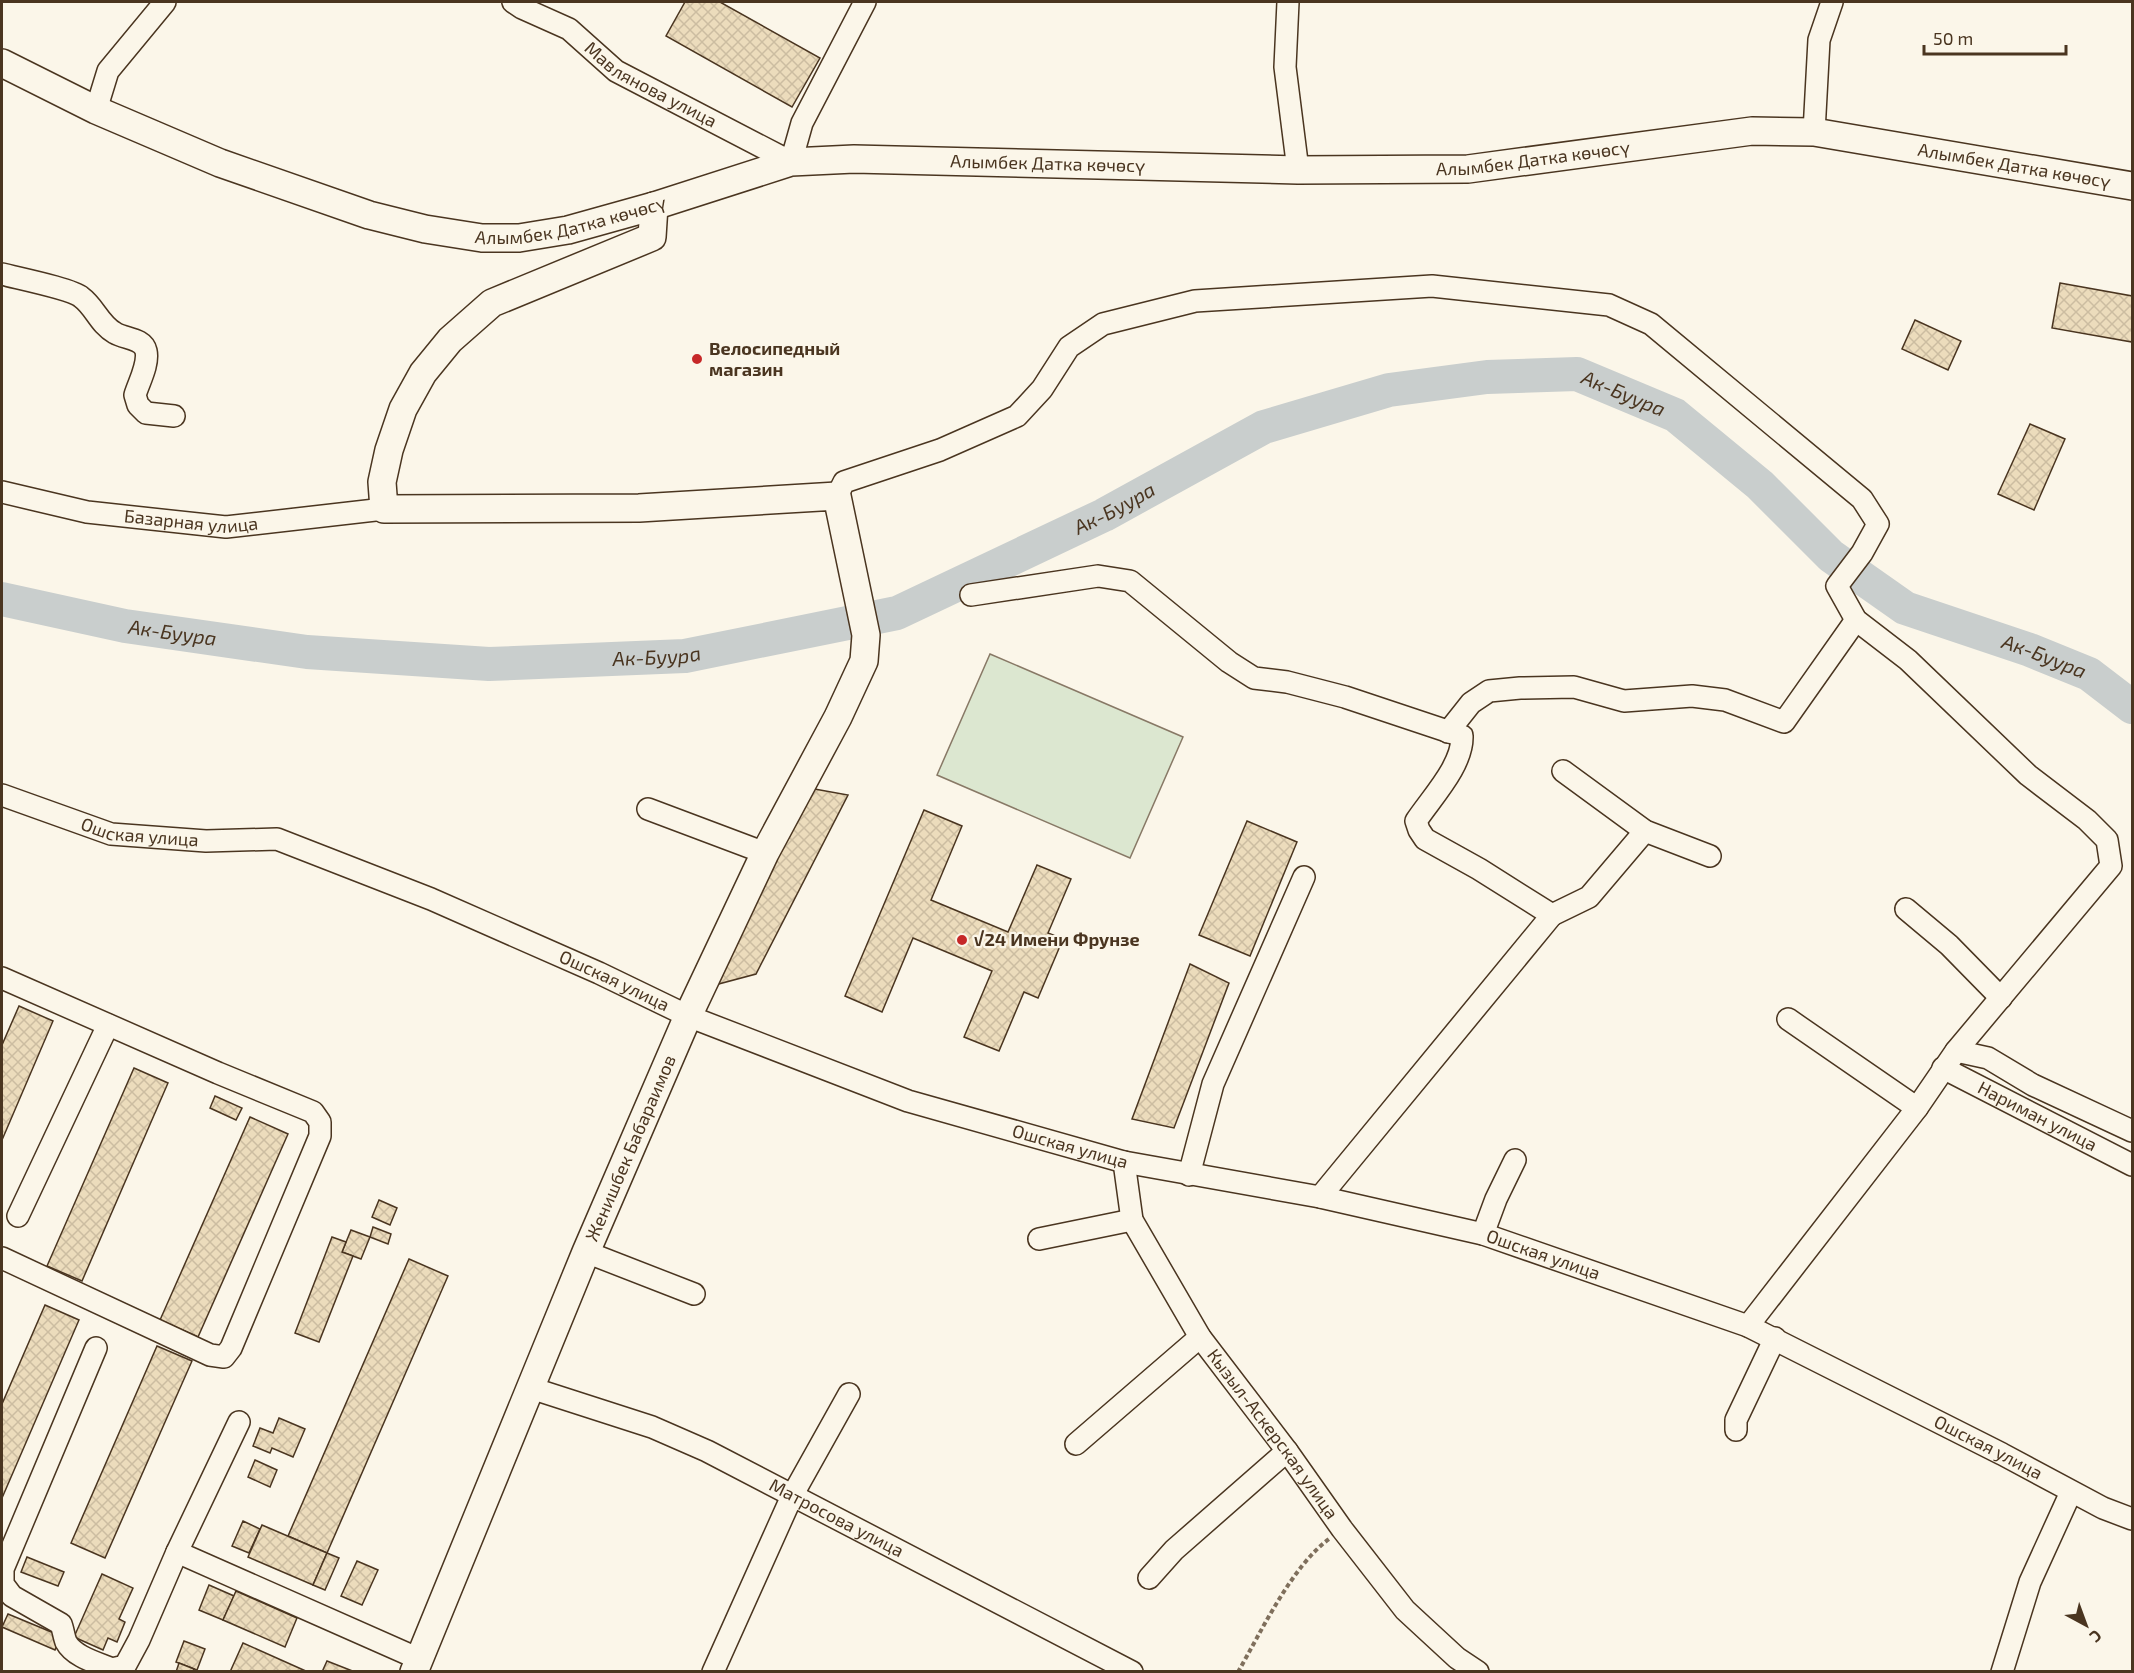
<svg xmlns="http://www.w3.org/2000/svg" width="2134" height="1673" font-family="'Exo 2',sans-serif">
  <style>
    .park { fill: #dce7d0; stroke: #887966; stroke-width: 1.5 }
    .lines { fill: none; stroke-linecap: round; stroke-linejoin: round }
    .river { stroke: #c9cecd; stroke-width: 34 }
    .building { fill: url(#building-cross-hatch); stroke: #4a3520; stroke-width: 1.5 }
    .minor-casing { stroke: #4a3520; stroke-width: 24 }
    .major-casing { stroke: #4a3520; stroke-width: 30 }
    .path { stroke: #7f6f5c; stroke-width: 4; stroke-dasharray: 4.5 3; stroke-linecap: butt }
    .minor { stroke: #fbf6e9; stroke-width: 21 }
    .major { stroke: #fbf6e9; stroke-width: 27 }
    .poi-dot { fill: #c62828; stroke: #fbf6e9; stroke-width: 2 }
    .labels { text-anchor: middle; stroke-width: 4.5; stroke-linejoin: round; paint-order: stroke }
    .street-label { font-size: 18px; fill: #4a3520; stroke: #fbf6e9 }
    .poi-label { font-size: 18px; font-weight: bold; fill: #4a3520; stroke: #fbf6e9; text-anchor: start }
    .water-label { font-size: 20px; font-style: italic; fill: #4a3520; stroke: #fbf6e9 }
  </style>
  <defs>
    <pattern id="building-cross-hatch" width="8" height="8" patternUnits="userSpaceOnUse" patternTransform="scale(1.5)"><rect width="8" height="8" fill="#ecdcbc"/><path d="M0 0l8 8M0 8l8-8" fill="none" stroke="#ccbda1"/></pattern>
  </defs>
  <rect width="100%" height="100%" fill="#fbf6e9"/>
  <path class="park" d="M990,654l193,83 -53,121 -193,-83z"/>
  <g class="lines">
    <path class="river" id="s1" d="M2,599l123,27 182,26 182,12 196,-8 212,-43 207,-98 160,-88 125,-37 98,-13 90,-3 98,41 85,70 71,71 74,52 125,42 59,24 43,33"/>
  </g>
  <g class="building">
    <path d="M685,2h35l100,56 -28,49 -126,-71z"/>
    <path d="M2060,283l72,13v46l-80,-14z"/>
    <path d="M1915,320l46,21 -13,29 -46,-21z"/>
    <path d="M2030,424l35,15 -31,71 -36,-16z"/>
    <path d="M809,788l39,7 -92,179 -45,12z"/>
    <path d="M924,810l38,16 -31,74 77,32 29,-67 34,14 -23,54 15,6 -25,59 -14,-6 -25,59 -35,-14 28,-66 -79,-33 -31,74 -37,-16z"/>
    <path d="M1247,821l50,21 -47,114 -51,-21z"/>
    <path d="M1190,964l39,19 -55,145 -42,-9z"/>
    <path d="M19,1006l34,15 -51,119v-95z"/>
    <path d="M134,1068l34,15 -86,198 -35,-15z"/>
    <path d="M215,1096l27,12 -6,12 -26,-12z"/>
    <path d="M250,1117l38,17 -90,203 -38,-17z"/>
    <path d="M379,1200l18,8 -7,17 -18,-8z"/>
    <path d="M373,1227l18,7 -3,10 -18,-7z"/>
    <path d="M351,1230l19,7 -9,22 -19,-7z"/>
    <path d="M332,1237l14,5 -4,10 11,4 -34,86 -24,-9z"/>
    <path d="M409,1259l39,17 -121,277 -39,-17z"/>
    <path d="M45,1305l34,15 -77,178v-94z"/>
    <path d="M157,1346l35,15 -87,197 -34,-15z"/>
    <path d="M279,1418l26,11 -12,28 -21,-9 -2,5 -17,-7 7,-18 13,5z"/>
    <path d="M255,1460l22,10 -7,17 -22,-10z"/>
    <path d="M243,1521l17,8 -11,24 -17,-7z"/>
    <path d="M262,1525l65,28 -14,32 -65,-28z"/>
    <path d="M327,1553l12,5 -14,32 -12,-5z"/>
    <path d="M27,1557l37,15 -6,14 -37,-14z"/>
    <path d="M357,1561l21,9 -16,35 -21,-9z"/>
    <path d="M102,1574l31,14 -14,31 6,3 -8,20 -9,-4 -5,12 -29,-13z"/>
    <path d="M209,1585l25,11 -11,24 -24,-10z"/>
    <path d="M236,1591l61,27 -12,29 -62,-27z"/>
    <path d="M8,1614l53,22 -6,14 -53,-23z"/>
    <path d="M184,1641l21,8 -8,21 -21,-8z"/>
    <path d="M243,1643l65,29h-78z"/>
    <path d="M327,1661l28,11h-33z"/>
    <path d="M179,1663l15,6 -1,3h-17z"/>
  </g>
  <g class="lines">
    <defs>
      <g id="minor">
        <path id="s2" d="M513,2l9,6 47,21 47,42 175,91 11,-39 63,-121"/>
        <path d="M1288,2l-3,65 13,103"/>
        <path d="M96,110l12,-39 57,-69"/>
        <path d="M1814,132l5,-92 13,-38"/>
        <path d="M2,274c15,4 70,15 79,23 14,10 18,27 34,36 10,6 28,5 31,18 3,13 -7,31 -11,44l3,10 8,8 28,3"/>
        <path id="s3" d="M2,492l85,20 139,15 158,-18"/>
        <path d="M837,496l7,-14 96,-32 77,-34 25,-27 27,-42 34,-23 92,-23 237,-15 177,19 42,19 211,175 16,25 -16,29 -25,33 19,34 52,40 120,115 59,45 20,20 4,26 -155,185 -39,57 -169,218"/>
        <path d="M971,595l127,-19 32,5 99,81 25,16 33,4 58,15 117,39c1,29 -30,61 -46,85l3,9 6,9 54,30 73,46 -232,282"/>
        <path d="M1448,732l23,-29 18,-12 31,-3 54,-1 50,14 68,-5 33,4 59,22 72,-102"/>
        <path d="M1563,771l82,60 65,25"/>
        <path id="s4" d="M2,795l109,39 95,7 71,-2 154,60 168,74 89,43 220,85 216,61 196,35 163,37 265,92 254,128 101,54 29,11"/>
        <path d="M648,809l117,44"/>
        <path d="M1906,909l43,36 52,53"/>
        <path d="M1552,915l37,-18 56,-66"/>
        <path d="M2,978l216,95 95,39 7,10v14l-89,212 -7,9 -14,-2 -208,-97"/>
        <path d="M1788,1019l129,89"/>
        <path d="M1956,1051l32,7 45,27 99,46"/>
        <path id="s5" d="M1943,1068l189,97"/>
        <path id="s6" d="M1124,1162l8,58 68,117 87,114 55,78 63,81 52,48 21,14"/>
        <path d="M1189,1175l24,-91 91,-207"/>
        <path d="M18,1216l90,-191"/>
        <path d="M1483,1234l13,-35 19,-39"/>
        <path d="M1039,1239l93,-19"/>
        <path d="M586,1252l108,42"/>
        <path d="M96,1348l-93,221v15l9,12 49,28c2,5 3,13 5,18 8,15 32,21 46,27l13,-3 14,-26 38,-88"/>
        <path id="s7" d="M531,1388l121,39 55,24 425,221"/>
        <path d="M239,1422l-62,130 242,107"/>
        <path d="M1736,1430v-10l39,-82"/>
        <path d="M1076,1444l124,-107"/>
        <path d="M1149,1578l25,-28 113,-99"/>
        <path d="M713,1672l79,-176 57,-102"/>
        <path d="M2002,1672l28,-90 41,-90"/>
      </g>
      <g id="major">
        <path id="s8" d="M2,63l94,47 124,53 149,52 56,14 57,9h37l49,-8 86,-24 137,-44 63,-3 444,11 170,-1 284,-38 62,1 318,54"/>
        <path id="s9" d="M414,1672l172,-420 102,-236 77,-163 73,-136 26,-56 2,-26 -29,-139 -198,12 -255,1 -2,-27 7,-32 14,-41 20,-36 27,-33 42,-37 160,-66 2,-31"/>
      </g>
    </defs>
    <use href="#minor" class="minor-casing"/>
    <use href="#major" class="major-casing"/>
    <path class="path" d="M1238,1672c23,-40 54,-106 91,-133"/>
    <use href="#minor" class="minor"/>
    <use href="#major" class="major"/>
  </g>
  <g class="poi-dot">
    <circle cx="697" cy="359" r="6"/>
    <circle cx="962" cy="940" r="6"/>
  </g>
  <g class="labels">
    <g class="street-label">
      <text dy="6" stroke="none"><textPath href="#s2" startOffset="162">Мавлянова улица</textPath></text>
      <text dy="6" stroke="none"><textPath href="#s8" startOffset="1576">Алымбек Датка көчөсү</textPath></text>
      <text dy="6" stroke="none"><textPath href="#s8" startOffset="1090">Алымбек Датка көчөсү</textPath></text>
      <text dy="6" stroke="none"><textPath href="#s8" startOffset="2062">Алымбек Датка көчөсү</textPath></text>
      <text dy="6" stroke="none"><textPath href="#s8" startOffset="604">Алымбек Датка көчөсү</textPath></text>
      <text dy="6" stroke="none"><textPath href="#s3" startOffset="192">Базарная улица</textPath></text>
      <text dy="6" stroke="none"><textPath href="#s4" startOffset="144">Ошская улица</textPath></text>
      <text dy="6" stroke="none"><textPath href="#s4" startOffset="648">Ошская улица</textPath></text>
      <text dy="6" stroke="none"><textPath href="#s5" startOffset="106">Нариман улица</textPath></text>
      <text dy="6" stroke="none"><textPath href="#s4" startOffset="1134">Ошская улица</textPath></text>
      <text dy="6" stroke="none"><textPath href="#s9" startOffset="567">Женишбек Бабараимов</textPath></text>
      <text dy="6" stroke="none"><textPath href="#s4" startOffset="1620">Ошская улица</textPath></text>
      <text dy="6" stroke="none"><textPath href="#s6" startOffset="315">Кызыл-Аскерская улица</textPath></text>
      <text dy="6" stroke="none"><textPath href="#s4" startOffset="2106">Ошская улица</textPath></text>
      <text dy="6" stroke="none"><textPath href="#s7" startOffset="333">Матросова улица</textPath></text>
    </g>
    <g class="poi-label">
      <text x="709" y="355">Велосипедный<tspan x="709" dy="21">магазин</tspan></text>
      <text x="974" y="946">√24 Имени Фрунзе</text>
    </g>
    <g class="water-label">
      <text dy="7" stroke="none"><textPath href="#s1" startOffset="1686">Ак-Буура</textPath></text>
      <text dy="7" stroke="none"><textPath href="#s1" startOffset="1146">Ак-Буура</textPath></text>
      <text dy="7" stroke="none"><textPath href="#s1" startOffset="174">Ак-Буура</textPath></text>
      <text dy="7" stroke="none"><textPath href="#s1" startOffset="660">Ак-Буура</textPath></text>
      <text dy="7" stroke="none"><textPath href="#s1" startOffset="2190">Ак-Буура</textPath></text>
    </g>
  </g>
  <rect width="2134" height="1673" fill="none" stroke="#4a3520" stroke-width="6"/>
  <g transform="translate(2086 1625) rotate(139)" stroke="#fbf6e9" stroke-width="4.5" paint-order="stroke">
  <path d="M0-4.5L10 22L0 15L-10 22Z" fill="#4a3520"/>
  <text y="-9" font-size="16" font-weight="bold" text-anchor="middle" fill="#4a3520">С</text>
  </g>
  <path d="M1924 45v9h142v-9" fill="none" stroke="#4a3520" stroke-width="3"/>
  <text x="1933" y="45" font-size="18" fill="#4a3520" stroke="#fbf6e9" stroke-width="4.5" paint-order="stroke">50 m</text>
</svg>
